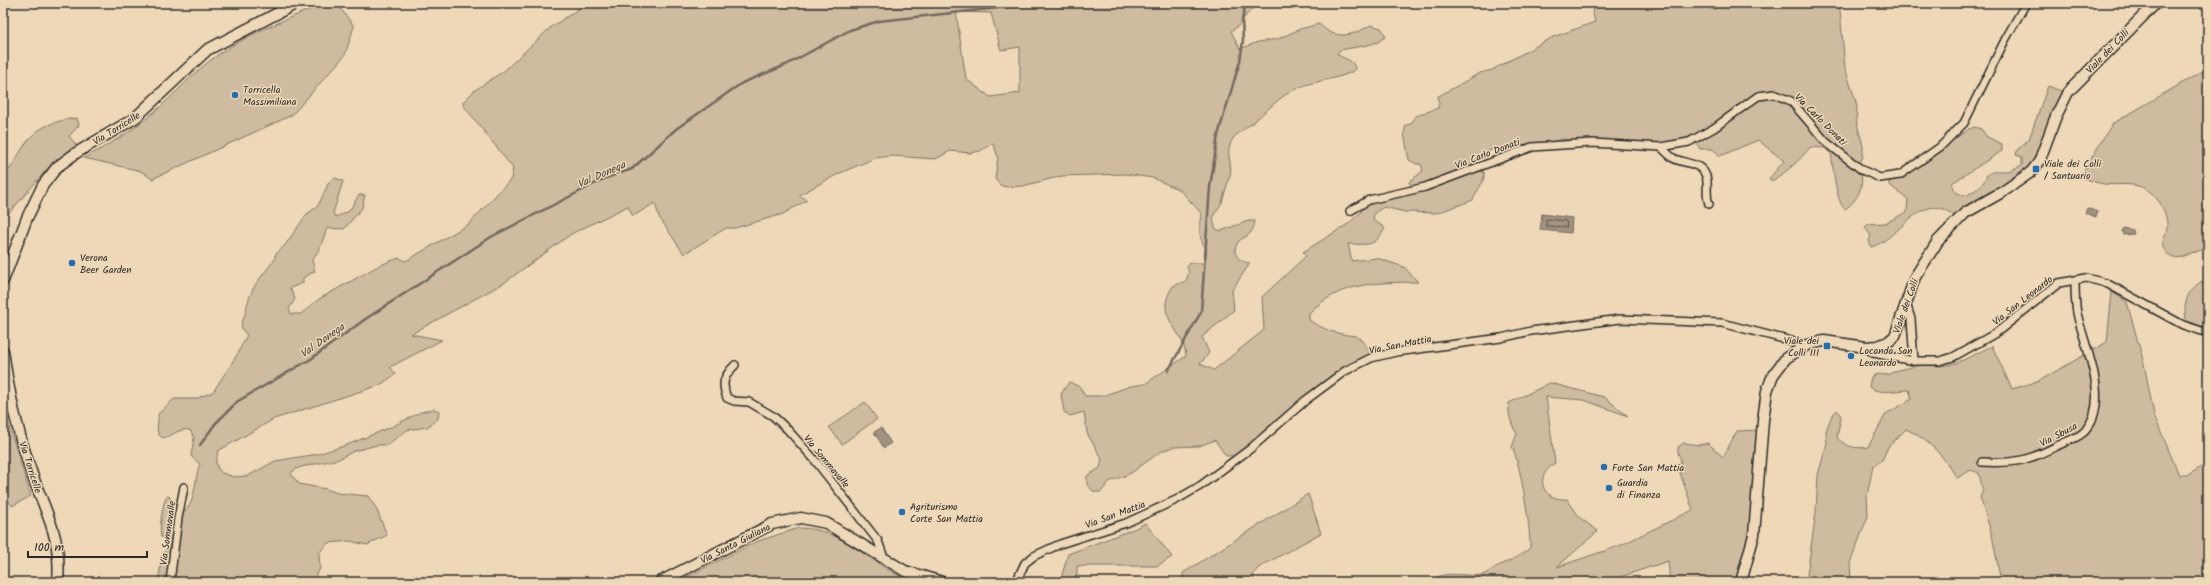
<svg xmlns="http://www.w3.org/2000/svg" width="2211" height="585" font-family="Kalam,sans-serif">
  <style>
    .green { fill: #cfbca0; stroke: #7d7466; fill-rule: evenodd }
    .water { fill: #a29380; stroke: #72695e }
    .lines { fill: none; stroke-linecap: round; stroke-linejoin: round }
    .shore { stroke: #5b554d; stroke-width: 1 }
    .stream { stroke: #72695e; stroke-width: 2.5 }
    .street-casing { stroke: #2b2b2b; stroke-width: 10 }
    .secondary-casing { stroke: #2b2b2b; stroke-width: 13 }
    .street { stroke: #eed8b7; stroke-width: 7 }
    .secondary { stroke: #eed8b7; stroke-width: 10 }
    .poi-dot { fill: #1f6fb2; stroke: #eed8b7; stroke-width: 1.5 }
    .labels { text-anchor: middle; stroke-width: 3; stroke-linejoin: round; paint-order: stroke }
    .street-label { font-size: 10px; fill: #2b2b2b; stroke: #eed8b7 }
    .poi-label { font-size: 10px; fill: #2b2b2b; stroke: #eed8b7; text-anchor: start }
    .water-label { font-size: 11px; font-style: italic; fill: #494540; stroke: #eed8b7 }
  </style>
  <rect width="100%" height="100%" fill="#eed8b7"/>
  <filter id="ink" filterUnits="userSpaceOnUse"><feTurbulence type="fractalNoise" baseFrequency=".025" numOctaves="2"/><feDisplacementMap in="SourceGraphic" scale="8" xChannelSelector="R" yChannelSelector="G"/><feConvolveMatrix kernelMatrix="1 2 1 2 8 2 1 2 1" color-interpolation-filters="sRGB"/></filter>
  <g filter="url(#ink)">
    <g class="green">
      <path d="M324,3h12l18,23 -9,29 -53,60 -140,64 -11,-8 -57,-13c25,-13 48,-27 69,-45 23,-19 41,-42 66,-59 32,-22 70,-35 105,-51z"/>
      <path d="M587,3h686c-7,5 -17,1 -23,8 -8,8 -8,14 -19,20l9,18 18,-7 20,-3 22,-10 19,-5c17,17 33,12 52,1l10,3 5,8 -8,6 -10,3 -28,5 -3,4c7,6 18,5 18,16 -14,9 -38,10 -55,17 -20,8 -33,24 -49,37 -7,5 -19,12 -21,21 -4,10 3,21 0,30 -3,9 -5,18 -8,27 -5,11 -13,12 -6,27l5,2 27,-10h7c-1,5 -2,9 -5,12 -3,4 -8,5 -11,8 -9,11 -1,21 11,22l-18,27 2,20 -32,27 7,16 -9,11 14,6 50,-40 -2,-33 44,-41 -3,-4 45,-28 13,-12 3,-14 50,-8 -5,-8 14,-11 -2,-7h-4l-8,-4 -5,-27 2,-8 5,-1 5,-8 22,-8 1,-5 -2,-6 43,-24 12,-3 61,-33 42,-15 -3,-12 17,-7h93l11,7 8,-7h117l2,7 5,58 11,34 1,7 -1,11 7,26v11l-4,7c6,18 2,34 -14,45 -9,-6 -12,-44 -14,-56l-7,-5 -14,-1c-9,13 -24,24 -36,34l-5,-2 15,-18 -26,-21 -38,16 -7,-7h-13l-3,-5 -7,-3 -26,8 -103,-10 -18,7 -32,-1 -21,5 -12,20 6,2c2,9 -8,19 -11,28l-36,13 -32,-1 -21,-5 -10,6 -1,7 12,8c-10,20 -17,16 -37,16l4,17 25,-3 27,9 14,15c-43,1 -76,-1 -109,31v7c14,10 31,15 48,16l16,17 -40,21 -28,24 1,8 -61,50h-19l-11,-16 -16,6 -27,1 -12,5 -29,21 -22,9 -8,10h-7l-7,-7v-9l13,-8 2,-9 -15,-26 -3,-21 -14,4 -6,-4 -3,-18 8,-12 11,5 5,9h17l29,-10 14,-2 41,-28c-2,-28 -34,-39 -13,-70l13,-5 3,-9 -2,-5 3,-4h15l2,-14c-10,-11 -7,-22 -5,-35l-22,-24 -27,-12 -28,-4 -63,2 -39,10 -17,1 -6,-2 -5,-6 3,-22 -5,-14 -13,8 -10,2 -20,-2 -14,8 -44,-3 -17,2 -37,16 -39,21 8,5 -24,14 -48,14h-9l-42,26 -25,-37 -4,-14 -22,13 -5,-10 -57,28 -67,49 -93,51 31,6 -52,27 6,7 -16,11 -106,34 -56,32 -2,11 2,7 4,4 12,4 14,-1 27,-15 43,-7 29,-9 44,-18 30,-15 13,-3 5,2 -1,8 -11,8 -20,3 -20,15h-10l-23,6 -15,8 -38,8 -7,3 -3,4 8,10 27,5 11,4 31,3 8,12 11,27 -20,10 -17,-4 -22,2 -9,10 1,16 -8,13h-154l5,-29 6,-5 2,-9 -10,-2c-2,-9 1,-32 6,-41l3,1 1,11 2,-1 5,6 4,1c15,-10 12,-37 18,-50l-9,-8 3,-18 -3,-7c-13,-7 -27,16 -33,2 -2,-7 1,-13 0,-19l16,-15h21l18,-7 24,-37 10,-20c-11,-10 -3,-13 -1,-25 5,-25 15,-32 29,-51v-4l11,-11 21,-30 11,-8 11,-24 6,-4 8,3 -10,32 3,4 13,-6 10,-16h6l-3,13 -18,21 -17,-1 -7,20 -8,12 3,11 -12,7v5l-13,5 5,11 -6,10 2,5h10l18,-15 61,-34 19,-7 7,3 63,-37 42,-45 2,-11 -49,-62 -1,-4 12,-12 29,-19 46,-43zM956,12l35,1 10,37 19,-3v46l-30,4 -24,-18z"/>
      <path d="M2208,68v179l-24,10 -12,1c-19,-16 -3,-18 -5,-35 -1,-14 -11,-29 -23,-35 -14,-6 -26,-2 -40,-4 -8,-1 -16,-5 -24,-7l32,-53z"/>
      <path d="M2048,86l16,6 -27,66 -12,16 -70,43c-33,-31 -54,22 -84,30l-2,-7 2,-4 -6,-9 4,-3 16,-1 22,-11 1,-13c-7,-6 -14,-9 -20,-16l28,-17 53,-37 6,-2 6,2 6,8 15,7v7l-50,32 3,9 10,4c9,-4 19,-11 22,-21 7,-5 11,-4 19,-4 4,0 12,-4 16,-6v-8l-6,-2 1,-5 12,-11z"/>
      <path d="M77,118l2,7 -10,11 8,10 -28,21 -46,53v-43c12,-12 20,-34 31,-43 12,-11 28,-14 43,-16z"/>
      <path d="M2202,281l6,20v28l-22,-9c-3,-17 1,-29 16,-39z"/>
      <path d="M2112,292l15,10 17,62 10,51 25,60h9l20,-12v119h-207l-9,-47 -12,-38 3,-6 -4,-18 -8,-3 -14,8c-14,-22 -27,-38 -51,-49l-18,18 -6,13 -9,6 -6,29 1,21 -18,47 1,19h-45l10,-70 2,-37 9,-32 -1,-12 6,-16 5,-5 4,6 -4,22c9,9 19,11 31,9l18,-33 26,-15 -3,-9c-12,0 -30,5 -40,-3l2,-10 6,-3 10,1 11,-5 23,-5 22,1 14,-3 35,-17 20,43 27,-8 68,-39z"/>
      <path d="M1550,383l54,14 24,19 -44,-16 -38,-3 9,66c-22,14 -13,38 12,36l13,19 18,13 -41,36 62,-21 74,-36 -14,-40 2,-10 -3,-7v-6l6,-4 15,2 9,-2 15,14 14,-26 22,-1 -9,117 -12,35h-68l-2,-21 -57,19 -16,2h-163c7,-13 35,-5 50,-7 5,-1 11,-7 16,-9 13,-6 21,-9 32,-18 1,-18 -10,-88 -18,-101l5,-13c-6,-10 -9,-19 -8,-31z"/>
      <path d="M3,401l6,25 22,70 -19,10 -9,-13z"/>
      <path d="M865,402l12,17 -35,25 -13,-17z"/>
      <path d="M1308,494l13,39 -63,35 -4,6 -1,8h-69l-1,-9z"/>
      <path d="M1145,523l27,34 -15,9h-80v16h-17l8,-28 68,-26z"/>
      <path d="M799,528c45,0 73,39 114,54h-237l82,-41z"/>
    </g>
    <g class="water">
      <path d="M2087,208l11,4 -2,5 -11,-4z"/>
      <path d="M1542,214l30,4 -1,15 -31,-3z"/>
      <path d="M2124,228l9,2 1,4 -11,1 -1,-4z"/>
      <path d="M881,428l10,15 -7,5 -10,-16z"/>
    </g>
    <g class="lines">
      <path class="shore" d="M1547,219l19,2 1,6 -21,-1z"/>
      <g class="stream">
        <path d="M1168,371l33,-59 9,-125 8,-52 22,-74 3,-20 -1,-21 4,-17"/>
        <path d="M200,445l15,-21 23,-23 73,-42 53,-39 127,-83 115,-59 26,-9 44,-40 66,-46 44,-18 64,-35 29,-9 165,-18"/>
      </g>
      <defs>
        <g id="street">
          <path d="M1661,147c4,4 8,8 12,11 11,6 28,4 33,18 3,9 -1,18 3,28"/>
          <path d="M1350,211l19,-11 56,-13 107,-40 60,-4 69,4 28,-5 25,-14 44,-32 16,-2 17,7 35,41 36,28 18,8 20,-3 40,-28 24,-24 41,-83 21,-37"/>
          <path d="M1906,303l5,16 3,42"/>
          <path d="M1866,347l7,6 41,8h26l13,-4 43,-24 63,-50 27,-5 20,5 77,42 25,8"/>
          <path d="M735,365c-11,11 -14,18 -8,33l7,3 15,1 24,14 14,13 27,30 64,82 6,17"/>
          <path d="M1982,462c35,2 48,-2 79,-18 7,-3 19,-7 24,-13 27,-32 -1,-84 -8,-118 -2,-10 -2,-22 -2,-33"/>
          <path d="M170,582l8,-64 6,-31"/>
          <path d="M1016,582l9,-19 9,-7 26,-12 66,-21 50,-23 24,-14 50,-37 56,-49 39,-29 26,-13 25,-6 105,-14 30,-7 89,-12 102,4 85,22"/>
        </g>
        <g id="secondary">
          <path d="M3,281l24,-63 16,-33 14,-18 19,-14 59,-35 72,-68 90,-47"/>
          <path d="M3,351c5,39 14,79 27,117 14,43 32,66 28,114"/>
          <path d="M660,582l112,-58 29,-6 25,5 79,48 37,11"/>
          <path d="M1741,582l13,-47 9,-115 4,-29 6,-16 13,-17 21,-13 17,-4 42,6 12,-1 10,-4 7,-6 20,-59 23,-36 27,-28 39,-22 27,-19 8,-10 17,-46 12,-24 88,-89"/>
        </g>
      </defs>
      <use href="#street" class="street-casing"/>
      <use href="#secondary" class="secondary-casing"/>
      <use href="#street" class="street"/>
      <use href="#secondary" class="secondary"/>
    </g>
  </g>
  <g class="poi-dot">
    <circle cx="235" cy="95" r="4"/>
    <rect x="2032" y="165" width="8" height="8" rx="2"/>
    <circle cx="72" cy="263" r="4"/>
    <rect x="1823" y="342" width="8" height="8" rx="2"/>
    <circle cx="1851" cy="356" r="4"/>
    <circle cx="1604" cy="467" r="4"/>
    <circle cx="1609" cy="488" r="4"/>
    <circle cx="902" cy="512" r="4"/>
  </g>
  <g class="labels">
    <g class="street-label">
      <text transform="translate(2107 51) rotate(-46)" y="4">Viale dei Colli</text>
      <text transform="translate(1821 119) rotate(45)" y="4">Via Carlo Donati</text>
      <text transform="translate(116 128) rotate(-32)" y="4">Via Torricelle</text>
      <text transform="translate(1487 153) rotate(-21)" y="4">Via Carlo Donati</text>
      <text transform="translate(2022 300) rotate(-38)" y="4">Via San Leonardo</text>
      <text transform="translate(1905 306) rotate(-70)" y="4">Viale dei Colli</text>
      <text transform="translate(1400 344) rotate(-11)" y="4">Via San Mattia</text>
      <text transform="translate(2058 434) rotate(-28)" y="4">Via Sbusa</text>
      <text transform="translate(827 461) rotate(50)" y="4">Via Sommavalle</text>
      <text transform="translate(31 467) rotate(72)" y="4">Via Torricelle</text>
      <text transform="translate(1115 514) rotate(-20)" y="4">Via San Mattia</text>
      <text transform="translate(167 533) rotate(-82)" y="4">Via Sommavalle</text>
      <text transform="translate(735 543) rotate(-27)" y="4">Via Santa Giuliana</text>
    </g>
    <g class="poi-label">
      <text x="243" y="93">Torricella<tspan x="243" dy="12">Massimiliana</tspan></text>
      <text x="2044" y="167">Viale dei Colli<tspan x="2044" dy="12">/ Santuario</tspan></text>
      <text x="80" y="261">Verona<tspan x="80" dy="12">Beer Garden</tspan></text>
      <text x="1819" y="344" text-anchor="end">Viale dei<tspan x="1819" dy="12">Colli III</tspan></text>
      <text x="1859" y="354">Locanda San<tspan x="1859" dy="12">Leonardo</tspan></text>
      <text x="1612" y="471">Forte San Mattia</text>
      <text x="1617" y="486">Guardia<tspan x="1617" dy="12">di Finanza</tspan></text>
      <text x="910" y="510">Agriturismo<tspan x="910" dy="12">Corte San Mattia</tspan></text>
    </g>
    <g class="water-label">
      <text transform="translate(601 174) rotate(-24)" y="4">Val Donega</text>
      <text transform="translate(322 340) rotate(-35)" y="4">Val Donega</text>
    </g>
  </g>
  <rect width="2211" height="585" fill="none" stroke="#eed8b7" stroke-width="16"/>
  <rect x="8" y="8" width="2195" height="569" fill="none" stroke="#2b2b2b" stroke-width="1.5" filter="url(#ink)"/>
  <path d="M28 551v6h119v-6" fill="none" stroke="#2b2b2b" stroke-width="2"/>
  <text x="34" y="551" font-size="12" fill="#2b2b2b" stroke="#eed8b7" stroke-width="3" paint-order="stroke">100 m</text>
</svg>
